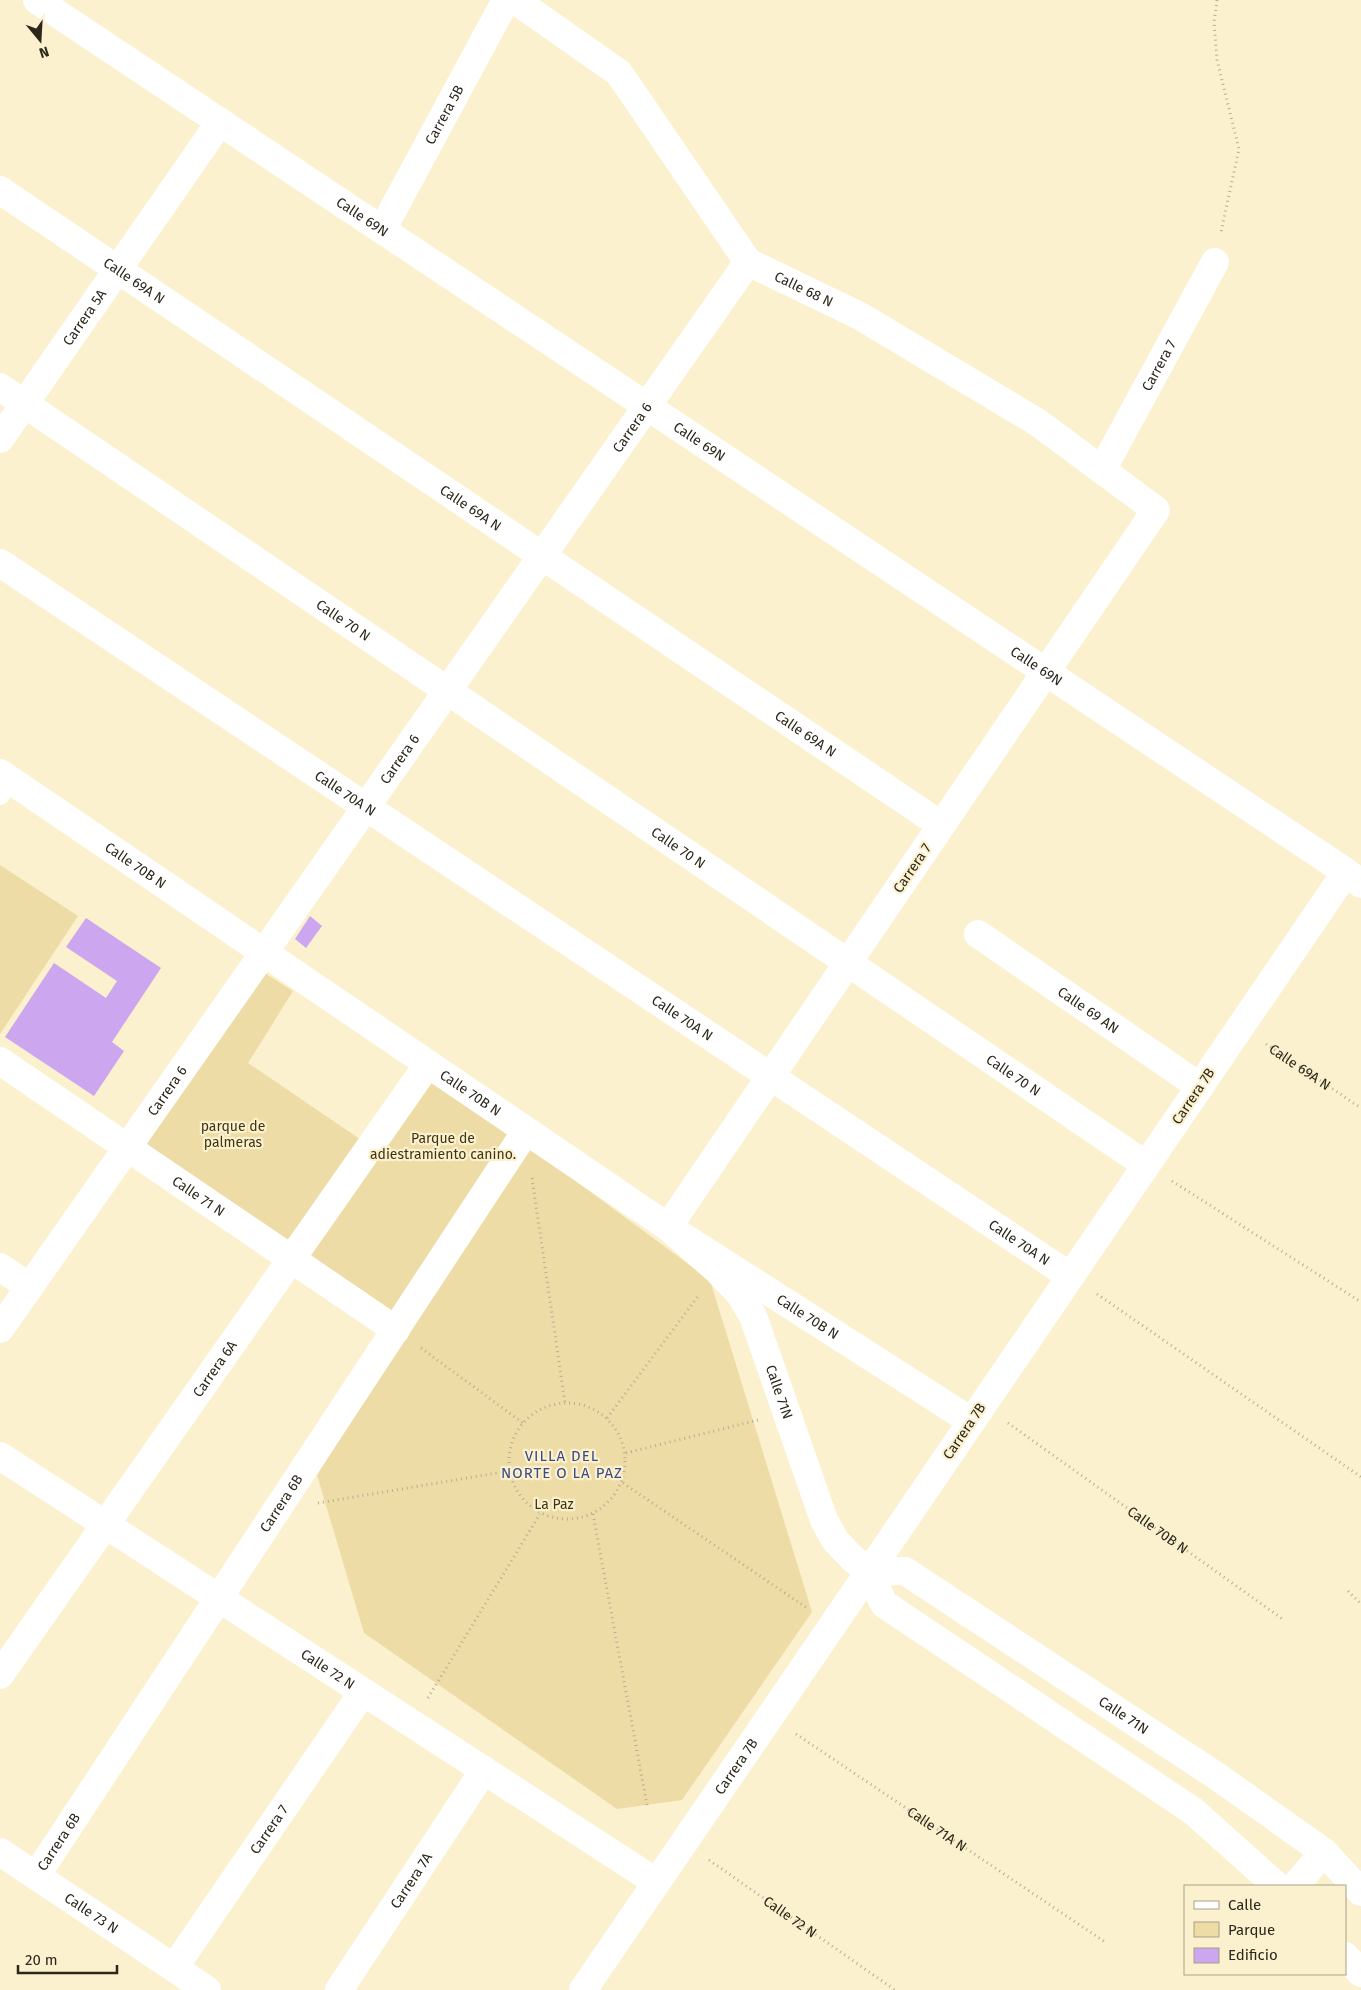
<svg xmlns="http://www.w3.org/2000/svg" width="1361" height="1990" font-family="'Fira Sans',sans-serif">
  <style>
    .green { fill: #eedca6 }
    .building { fill: #cca6ee }
    .lines { fill: none; stroke-linecap: round; stroke-linejoin: round }
    .path { stroke: #b7ae93; stroke-width: 3; stroke-dasharray: 1 4; stroke-linecap: butt }
    .service { stroke: #fff; stroke-width: 20 }
    .minor { stroke: #fff; stroke-width: 28 }
    .tertiary { stroke: #fff; stroke-width: 28 }
    .labels { text-anchor: middle; stroke-width: 4.5; stroke-linejoin: round; paint-order: stroke }
    .street-label { font-size: 14px; fill: #2b271a; stroke: #fcf1cf }
    .park-label { font-size: 14px; fill: #403510; stroke: #fcf1cf }
    .neighbourhood-label { font-size: 15px; letter-spacing: 1px; fill: #3c4a86; stroke: #fcf1cf }
  </style>
  <rect width="100%" height="100%" fill="#fcf1cf"/>
  <g class="green">
    <path d="M0,865l78,51 -78,118z"/>
    <path d="M255,967l38,24 -45,72 122,83 58,-82 98,67 -134,184 -256,-161z"/>
    <path d="M527,1145l183,135 102,332 -130,188 -65,9 -253,-176 -47,-158z"/>
  </g>
  <g class="building">
    <path d="M310,916l12,10 -16,22 -11,-9z"/>
    <path d="M86,918l75,50 -49,74 12,9 -30,45 -89,-59 49,-74 52,35 11,-17 -51,-34z"/>
  </g>
  <g class="lines">
    <g class="path">
      <path d="M1217,0l-3,22 3,38 22,89 -18,83"/>
      <path id="s1" d="M1266,1044l95,64"/>
      <path d="M532,1178l33,225"/>
      <path d="M1172,1181l189,121"/>
      <path d="M1097,1294l264,183"/>
      <path d="M421,1348l102,75"/>
      <circle cx="567" cy="1461" r="58"/>
      <path d="M607,1418l92,-123"/>
      <path id="s2" d="M1008,1423l276,197"/>
      <path d="M626,1453l132,-33"/>
      <path d="M623,1483l184,125"/>
      <path d="M318,1503l191,-32"/>
      <path d="M593,1514l54,291"/>
      <path d="M1348,1591l13,13"/>
      <path d="M428,1698l112,-184"/>
      <path id="s3" d="M796,1734l309,208"/>
      <path id="s4" d="M709,1860l186,130"/>
    </g>
    <path class="service" d="M0,795l10,-15"/>
    <g class="minor">
      <path id="s5" d="M515,0l104,73 129,189 112,54 177,106 119,88 -488,717 303,194"/>
      <path id="s6" d="M0,190l941,635"/>
      <path id="s7" d="M382,230l124,-230"/>
      <path id="s8" d="M0,387l1146,778"/>
      <path id="s9" d="M0,439l220,-317"/>
      <path id="s10" d="M1102,470l113,-208"/>
      <path id="s11" d="M0,563l1070,713"/>
      <path d="M1346,872l15,12"/>
      <path id="s12" d="M978,934l221,152"/>
      <path id="s13" d="M0,1061l396,269"/>
      <path d="M0,1267l29,20"/>
      <path id="s14" d="M0,1329l748,-1067"/>
      <path id="s15" d="M0,1456l656,426"/>
      <path id="s16" d="M0,1675l428,-611"/>
      <path id="s17" d="M0,1852l207,138"/>
      <path id="s18" d="M36,1876l490,-745"/>
      <path id="s19" d="M174,1968l189,-276"/>
      <path id="s20" d="M339,1990l145,-220"/>
      <path id="s21" d="M583,1990l286,-418"/>
    </g>
    <g class="tertiary">
      <path id="s22" d="M37,0l1309,872 -477,700"/>
      <path id="s23" d="M0,773l668,454 50,44 21,22 14,23 71,204 11,20 16,17 18,15 15,32 309,207 84,75"/>
      <path id="s24" d="M869,1572l36,-1 313,206 106,75 37,40"/>
      <path d="M1295,1886l29,-34"/>
      <path d="M1345,1956l16,17"/>
    </g>
  </g>
  <g class="labels">
    <g class="street-label">
      <text dy="5" stroke="none"><textPath href="#s7" startOffset="131">Carrera 5B</textPath></text>
      <text dy="5" stroke="none"><textPath href="#s22" startOffset="391">Calle 69N</textPath></text>
      <text dy="5" stroke="none"><textPath href="#s6" startOffset="162">Calle 69A N</textPath></text>
      <text dy="5" stroke="none"><textPath href="#s5" startOffset="418">Calle 68 N</textPath></text>
      <text dy="5" stroke="none"><textPath href="#s9" startOffset="148">Carrera 5A</textPath></text>
      <text dy="5" stroke="none"><textPath href="#s10" startOffset="119">Carrera 7</textPath></text>
      <text dy="5" stroke="none"><textPath href="#s14" startOffset="1101">Carrera 6</textPath></text>
      <text dy="5" stroke="none"><textPath href="#s22" startOffset="796">Calle 69N</textPath></text>
      <text dy="5" stroke="none"><textPath href="#s6" startOffset="568">Calle 69A N</textPath></text>
      <text dy="5" stroke="none"><textPath href="#s8" startOffset="415">Calle 70 N</textPath></text>
      <text dy="5" stroke="none"><textPath href="#s22" startOffset="1201">Calle 69N</textPath></text>
      <text dy="5" stroke="none"><textPath href="#s6" startOffset="972">Calle 69A N</textPath></text>
      <text dy="5" stroke="none"><textPath href="#s14" startOffset="696">Carrera 6</textPath></text>
      <text dy="5" stroke="none"><textPath href="#s11" startOffset="415">Calle 70A N</textPath></text>
      <text dy="5" stroke="none"><textPath href="#s8" startOffset="820">Calle 70 N</textPath></text>
      <text dy="5" stroke="none"><textPath href="#s23" startOffset="164">Calle 70B N</textPath></text>
      <text transform="translate(912 868) rotate(-56)" y="5">Carrera 7</text>
      <text dy="5" stroke="none"><textPath href="#s12" startOffset="134">Calle 69 AN</textPath></text>
      <text dy="5" stroke="none"><textPath href="#s11" startOffset="820">Calle 70A N</textPath></text>
      <text dy="5" stroke="none"><textPath href="#s1" startOffset="41">Calle 69A N</textPath></text>
      <text dy="5" stroke="none"><textPath href="#s8" startOffset="1225">Calle 70 N</textPath></text>
      <text dy="5" stroke="none"><textPath href="#s14" startOffset="291">Carrera 6</textPath></text>
      <text dy="5" stroke="none"><textPath href="#s23" startOffset="569">Calle 70B N</textPath></text>
      <text transform="translate(1193 1096) rotate(-56)" y="5">Carrera 7B</text>
      <text dy="5" stroke="none"><textPath href="#s13" startOffset="240">Calle 71 N</textPath></text>
      <text dy="5" stroke="none"><textPath href="#s11" startOffset="1225">Calle 70A N</textPath></text>
      <text dy="5" stroke="none"><textPath href="#s5" startOffset="1868">Calle 70B N</textPath></text>
      <text dy="5" stroke="none"><textPath href="#s16" startOffset="374">Carrera 6A</textPath></text>
      <text dy="5" stroke="none"><textPath href="#s23" startOffset="1012">Calle 71N</textPath></text>
      <text transform="translate(964 1431) rotate(-56)" y="5">Carrera 7B</text>
      <text dy="5" stroke="none"><textPath href="#s18" startOffset="446">Carrera 6B</textPath></text>
      <text dy="5" stroke="none"><textPath href="#s2" startOffset="184">Calle 70B N</textPath></text>
      <text dy="5" stroke="none"><textPath href="#s15" startOffset="391">Calle 72 N</textPath></text>
      <text dy="5" stroke="none"><textPath href="#s24" startOffset="298">Calle 71N</textPath></text>
      <text dy="5" stroke="none"><textPath href="#s21" startOffset="271">Carrera 7B</textPath></text>
      <text dy="5" stroke="none"><textPath href="#s3" startOffset="170">Calle 71A N</textPath></text>
      <text dy="5" stroke="none"><textPath href="#s19" startOffset="168">Carrera 7</textPath></text>
      <text dy="5" stroke="none"><textPath href="#s18" startOffset="41">Carrera 6B</textPath></text>
      <text dy="5" stroke="none"><textPath href="#s20" startOffset="131">Carrera 7A</textPath></text>
      <text dy="5" stroke="none"><textPath href="#s17" startOffset="110">Calle 73 N</textPath></text>
      <text dy="5" stroke="none"><textPath href="#s4" startOffset="99">Calle 72 N</textPath></text>
    </g>
    <g class="park-label">
      <text x="233" y="1131">parque de<tspan x="233" dy="16">palmeras</tspan></text>
      <text x="443" y="1143">Parque de<tspan x="443" dy="16">adiestramiento canino.</tspan></text>
      <text x="554" y="1509">La Paz</text>
    </g>
    <g class="neighbourhood-label">
      <text x="562" y="1461">VILLA DEL<tspan x="562" dy="17">NORTE O LA PAZ</tspan></text>
    </g>
  </g>
  <rect x="1184" y="1885" width="162" height="90" fill="#fcf1cf" stroke="#a8a087"/>
  <rect x="1194" y="1901" width="25" height="8" fill="#ffffff" stroke="#a8a087"/>
  <text x="1228" y="1910" font-size="15" fill="#2b271a">Calle</text>
  <rect x="1194" y="1922" width="25" height="15" fill="#eedca6" stroke="#a8a087"/>
  <text x="1228" y="1935" font-size="15" fill="#2b271a">Parque</text>
  <rect x="1194" y="1948" width="25" height="15" fill="#cca6ee" stroke="#a8a087"/>
  <text x="1228" y="1960" font-size="15" fill="#2b271a">Edificio</text>
  <g transform="translate(40 40) rotate(162)" stroke="#fcf1cf" stroke-width="4" paint-order="stroke">
  <path d="M0-4L9 19L0 12L-9 19Z" fill="#2b271a"/>
  <text y="-8" font-size="14" font-weight="bold" text-anchor="middle" fill="#2b271a">N</text>
  </g>
  <path d="M18 1965v8h99v-8" fill="none" stroke="#2b271a" stroke-width="2.5"/>
  <text x="25" y="1965" font-size="15" fill="#2b271a" stroke="#fcf1cf" stroke-width="4" paint-order="stroke">20 m</text>
</svg>
